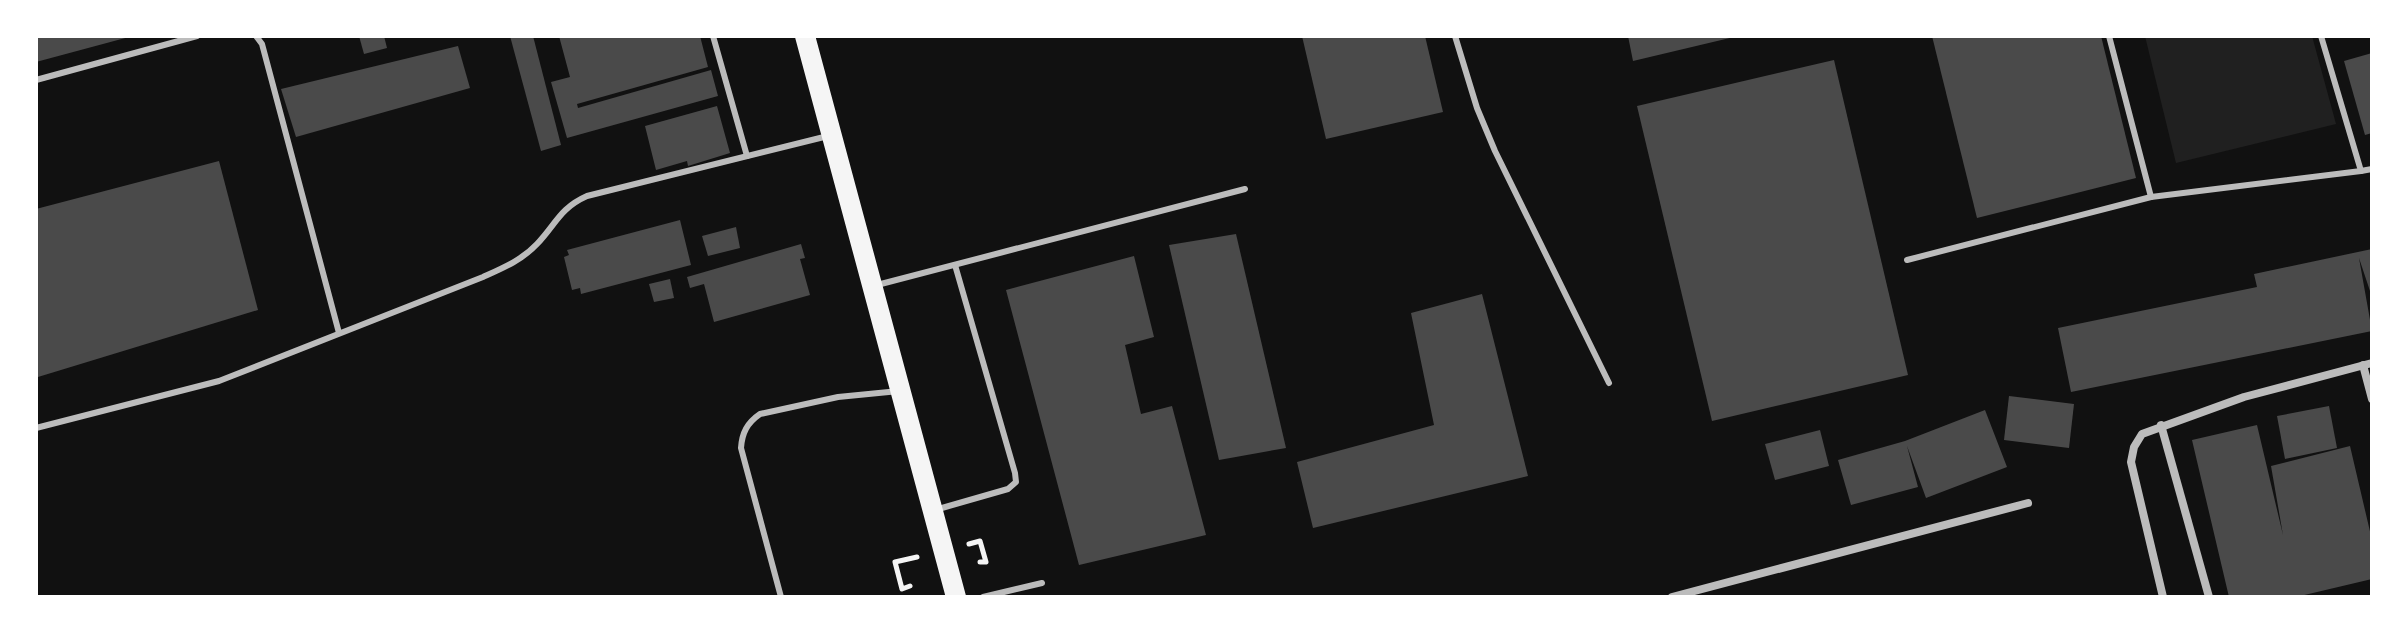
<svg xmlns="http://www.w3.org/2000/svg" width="2408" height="633" font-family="Inter,sans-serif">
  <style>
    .green { fill: #202020 }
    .building { fill: #4a4a4a }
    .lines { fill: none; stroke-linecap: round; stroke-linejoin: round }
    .path { stroke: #f5f5f5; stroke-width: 5 }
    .service { stroke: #bcbcbc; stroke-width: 6 }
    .minor { stroke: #bcbcbc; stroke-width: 8 }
    .primary { stroke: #f5f5f5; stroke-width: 20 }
  </style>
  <rect width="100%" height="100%" fill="#111"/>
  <path class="green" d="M2145,36h167l24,88 -160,39z"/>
  <g class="building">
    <path d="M36,36h93v1l-93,25z"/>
    <path d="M359,36h25l3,12 -23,6z"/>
    <path d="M510,36h23l28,109 -20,6z"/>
    <path d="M559,36h141l8,31 -131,37 1,4 133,-38 7,26 -151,42 -16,-56 19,-5z"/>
    <path d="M1302,36h123l18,76 -117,27z"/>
    <path d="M1628,36h106v1l-101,24z"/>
    <path d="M1932,36h169l35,142 -159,40z"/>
    <path d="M458,46l12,42 -174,49 -15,-48z"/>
    <path d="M2372,53v80l-7,2 -21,-74z"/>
    <path d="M1834,60l74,315 -196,46 -75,-315z"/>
    <path d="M717,106l13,47 -42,13 -1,-5 -31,9 -11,-44z"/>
    <path d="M219,161l39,149 -220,67 -2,-168z"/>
    <path d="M680,220l11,45 -110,29 -1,-6 -8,2 -8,-33 5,-2 -2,-5z"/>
    <path d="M736,227l4,21 -32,8 -6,-20z"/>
    <path d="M1236,234l50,214 -67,12 -50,-215z"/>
    <path d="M801,244l4,14 -5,1 10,36 -96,27 -10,-38 -14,4 -3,-11z"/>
    <path d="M2372,249v48l-13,-39 13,73 -301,61 -13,-64 199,-41 -3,-13z"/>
    <path d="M1134,256l20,81 -29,8 16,69 31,-8 34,129 -127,30 -73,-275z"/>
    <path d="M670,279l4,19 -20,4 -5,-18z"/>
    <path d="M1482,294l46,182 -215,52 -16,-66 137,-37 -23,-112z"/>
    <path d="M2009,396l65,8 -5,44 -65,-8z"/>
    <path d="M2329,406l8,42 -52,11 -8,-43z"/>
    <path d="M1985,410l22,57 -81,31 -19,-52 11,41 -67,18 -13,-45 67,-19z"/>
    <path d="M2257,425l26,110 -12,-69 79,-20 22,94v39l-76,18h-67l-37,-157z"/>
    <path d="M1820,430l9,36 -54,14 -10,-36z"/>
  </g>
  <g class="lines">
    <g class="path">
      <path d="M969,544l11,-3 6,21h-6"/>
      <path d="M910,586l-8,3 -7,-27 22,-5"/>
    </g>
    <g class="service">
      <path d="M256,36l6,8 77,289"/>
      <path d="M713,36l34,120"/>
      <path d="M1455,36l22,72 18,43 114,232"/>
      <path d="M2109,36l42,161"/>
      <path d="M2321,36l40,135 11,-2"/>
      <path d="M36,80l161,-44"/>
      <path d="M1907,260l244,-63 210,-26"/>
      <path d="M877,285l368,-96"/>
      <path d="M36,428l183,-47 264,-104c20,-9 39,-17 54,-33 19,-20 23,-36 50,-48l241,-60"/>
      <path d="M935,510l73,-21 8,-7 -1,-9 -60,-208"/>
      <path d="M781,597l-40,-149c1,-15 6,-25 19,-34l78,-17 61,-6"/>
      <path d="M983,597l59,-14"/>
    </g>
    <g class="minor">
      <path d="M2363,365l9,34"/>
      <path d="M2161,425l48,172"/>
      <path d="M1672,597l356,-94"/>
      <path d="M2163,597l-32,-135 3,-15 8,-13 102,-37 128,-34"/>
    </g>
    <path class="primary" d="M805,36l151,561"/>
  </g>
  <rect width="2408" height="633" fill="none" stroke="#ffffff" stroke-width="76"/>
</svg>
